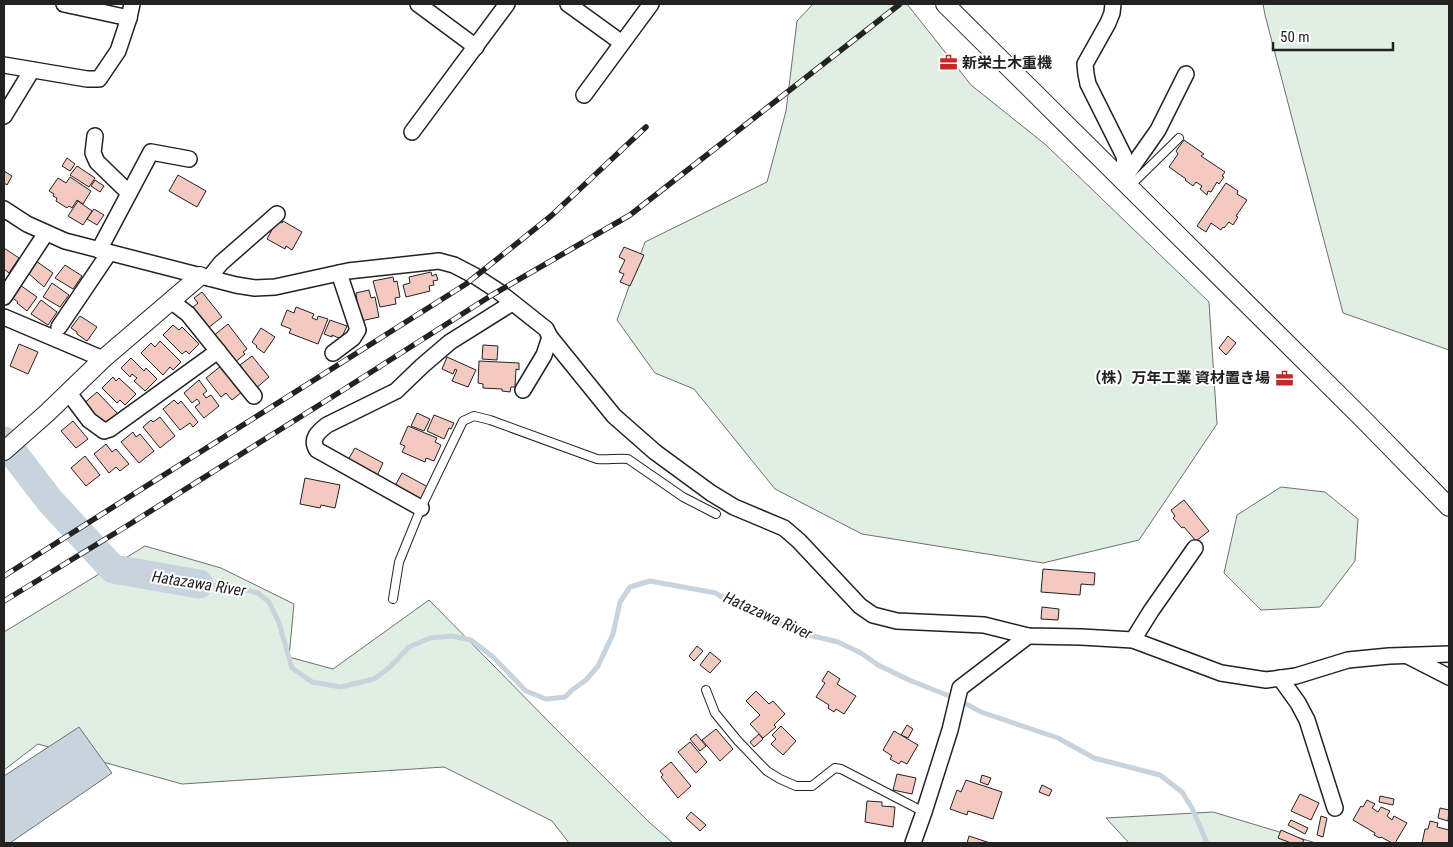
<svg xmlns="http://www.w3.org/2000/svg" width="1453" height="847" font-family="'Roboto Condensed','Noto Sans JP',sans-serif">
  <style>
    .green { fill: #e0efe3; stroke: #6f6f6f }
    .water { fill: #c7d3dd; stroke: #6f6f6f }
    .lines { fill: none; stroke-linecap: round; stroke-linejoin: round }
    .stream { stroke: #c7d3dd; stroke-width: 5 }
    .river { stroke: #c7d3dd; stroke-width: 29 }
    .building { fill: #f3c9c0; stroke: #222 }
    .service-casing { stroke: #222; stroke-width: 10 }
    .minor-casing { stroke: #222; stroke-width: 18 }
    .tertiary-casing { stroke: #222; stroke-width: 20 }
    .service { stroke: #fff; stroke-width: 8 }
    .minor { stroke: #fff; stroke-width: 15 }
    .tertiary { stroke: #fff; stroke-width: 18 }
    .rail-casing { stroke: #222; stroke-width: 5.5 }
    .rail { stroke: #fff; stroke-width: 4; stroke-dasharray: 11; stroke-linecap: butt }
    .labels { text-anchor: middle; stroke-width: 4; stroke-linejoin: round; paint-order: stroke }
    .poi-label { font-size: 15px; font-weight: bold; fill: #222; stroke: #fff; text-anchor: start }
    .water-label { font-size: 16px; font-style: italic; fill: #222; stroke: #fff }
  </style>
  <rect width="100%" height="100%" fill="#fff"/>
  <g class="green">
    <path d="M813,4h94l64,81 75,60 163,157 8,122 -78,116 -96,23 -181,-29 -87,-45 -81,-100 -39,-16 -38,-53 28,-78 122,-60 19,-71 11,-90z"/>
    <path d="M1263,4h186v346l-106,-37 -78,-298z"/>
    <path d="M1281,487l44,5 33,27 -3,42 -35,46 -59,3 -37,-37 13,-58z"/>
    <path d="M145,546l76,22 73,36 -5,53 44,12 96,-69 125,127 96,96 23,20h-104l-17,-22 -108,-54 -262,17 -144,-40 -34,26v-138z"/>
    <path d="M1213,812l103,31h-187l-23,-25z"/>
  </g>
  <path class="water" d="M79,727l33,46 -102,70h-6v-67z"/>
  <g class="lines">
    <path class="stream" d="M199,584l40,4 19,5 11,9 10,21 13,45 20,14 29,5 33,-8 16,-12 19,-20 21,-9 22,-2 19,4 22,17 33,34 20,8 19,-2 7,-7 14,-10 12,-14 15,-32 7,-32 10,-15 20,-6 66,12 4,3 22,6 43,24 20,8 33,8 23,11 17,12 31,15 48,19 24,13 77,26 36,20 66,17 22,17 10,16 15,35"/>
    <path class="river" d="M4,441l46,60 63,68 86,15"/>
  </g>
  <g class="building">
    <path d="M1184,140l20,14 -3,2 24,16 -3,4 2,1 -5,7 -2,-2 -6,10 -3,-1 -1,4 -7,-6 2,-3 -6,-4 -3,4 -8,-6 1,-1 -17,-12 9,-13 -2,-3z"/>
    <path d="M67,158l8,6 -5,7 -8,-5z"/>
    <path d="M77,166l18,12 -6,9 -19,-12z"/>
    <path d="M4,171l8,5 -5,9 -3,-2z"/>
    <path d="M178,175l28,16 -9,16 -28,-16z"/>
    <path d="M70,177l21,14 -8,13 -6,-4 -5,8 -3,-2 -2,2 -11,-7 1,-3 -4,-2 1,-2 -5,-3 9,-13 8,5z"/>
    <path d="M95,180l9,6 -4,6 -9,-6z"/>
    <path d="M1226,183l12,8 -1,3 10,6 -11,16 2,1 -5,8 -4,-3 -5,6 -1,-1 -2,3 -10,-7 -5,9 -9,-6z"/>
    <path d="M78,201l14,10 -9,14 -15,-9z"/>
    <path d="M94,209l10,6 -7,10 -10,-6z"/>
    <path d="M283,221l19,11 -10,18 -6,-4 -1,3 -18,-10 8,-15h2l2,-2 3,1z"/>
    <path d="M624,247l20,8 -14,31 -10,-4 4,-8 -5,-2 6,-12 -6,-3z"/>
    <path d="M4,248l15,10 -10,15 -5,-4z"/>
    <path d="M36,261l17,12 -9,14 -16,-14z"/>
    <path d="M65,265l17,11 -9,13 -18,-11z"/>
    <path d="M431,272l1,4 4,-2 2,6 -5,1 1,4 -5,1 1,5 -24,6 -3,-12 7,-2 -1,-6z"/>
    <path d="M393,277l1,5 3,-1 3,16 -5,1 1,6 -16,3 -7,-26z"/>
    <path d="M52,283l17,12 -9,12 -17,-10z"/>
    <path d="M20,285l17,12 -10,14 -10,-8 1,-1 -7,-5z"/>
    <path d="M369,290l2,8 4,-1 4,20 -18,4 -5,-20h1l-1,-8z"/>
    <path d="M202,292l20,25 -14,11 -16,-20 6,-5 -4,-5z"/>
    <path d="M41,300l16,12 -9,13 -17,-11z"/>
    <path d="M296,307l18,7 -2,4 5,2 1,-4 10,3 -10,25 -29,-11 2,-4 -10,-4 6,-15 7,3z"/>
    <path d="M80,316l17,11 -10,14 -10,-7v-2l-6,-4z"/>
    <path d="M330,320l17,6 -6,13 -9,-4v2l-8,-3z"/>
    <path d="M228,324l19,25 -4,3 2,2 -11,9 -22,-26z"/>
    <path d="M173,325l6,5 3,-3 17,17 -10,10 -3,-3 -4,3 -19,-19z"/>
    <path d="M261,328l14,9 -11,16 -8,-6 1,-1 -5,-4z"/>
    <path d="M1228,336l8,7 -10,12 -7,-7z"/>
    <path d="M160,341l21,21 -8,8 -3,-3 -7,8 -22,-22 10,-10 4,4z"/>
    <path d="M19,344l19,8 -10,22 -18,-8z"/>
    <path d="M483,345l15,1 -1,14 -15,-1z"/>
    <path d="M252,356l17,21 -15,13 -15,-18 4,-3 -3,-4z"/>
    <path d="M447,357l29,13 -8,17 -16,-6 5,-11 -2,-1 -2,5 -11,-5z"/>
    <path d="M131,358l13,13 2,-3 11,11 -12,12 -11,-10 3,-3 -5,-4 -2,3 -9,-9z"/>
    <path d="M479,361l40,2v7l-3,-1 -1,18h-4l-1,5 -8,-1v-2l-19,-1v-4l-5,-1z"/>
    <path d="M221,366l21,26 -10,8 -6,-7 -5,4 -15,-19z"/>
    <path d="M113,377l3,4 3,-3 17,16 -11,11 -5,-5 -3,3 -15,-15z"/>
    <path d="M199,380l8,11 -4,3 3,4 5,-3 8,11 -15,12 -9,-11 5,-4 -3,-4 -5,4 -8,-10z"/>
    <path d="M97,392l21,22 -14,14 -22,-23z"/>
    <path d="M174,400l4,4 3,-3 17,21 -5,5 -3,-4 -10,7 -17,-21z"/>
    <path d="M417,413l13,6 -6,12 -13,-5z"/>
    <path d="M434,415l20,8 -3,6 -2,-1 -5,11 -17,-8z"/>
    <path d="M160,417l15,19 -15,12 -17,-21 8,-7 2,2z"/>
    <path d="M73,421l15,18 -12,9 -15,-17z"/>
    <path d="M408,426l29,12 -2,4 6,3 -7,16 -8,-3 -1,4 -23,-10 3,-6 -5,-2z"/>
    <path d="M133,432l3,5 4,-3 14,17 -15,12 -18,-21z"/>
    <path d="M106,444l6,8 4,-3 13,15 -9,7 -4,-4 -7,6 -15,-19z"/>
    <path d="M355,448l28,15 -6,13 -29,-16z"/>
    <path d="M85,456l15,19 -14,11 -15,-18z"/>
    <path d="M402,473l26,14 -8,13 -25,-14z"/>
    <path d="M305,478l35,7 -5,23 -14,-3 -1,3 -20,-4z"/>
    <path d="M1184,500l25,31 -13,10 -12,-14 -2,1 -9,-10 2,-2 -4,-6z"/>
    <path d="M1043,569l52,4 -1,12 -13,-1 -1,11 -39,-3z"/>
    <path d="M1042,607l17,2 -1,11 -17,-1z"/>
    <path d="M697,646l6,5 -9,10 -5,-5z"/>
    <path d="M710,652l11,9 -11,12 -10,-8z"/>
    <path d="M828,671l12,8 -3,5 19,12 -12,18 -8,-5 -2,3 -6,-4 1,-3 -13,-8 9,-14 -3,-2z"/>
    <path d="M756,691l13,13 4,-3 12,13 -11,11 2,2 -13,11 -13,-14 10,-9 -14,-14z"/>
    <path d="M907,725l6,4 -5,9 -7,-3z"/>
    <path d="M781,726l15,15 -13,14 -12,-11 5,-5 -4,-4z"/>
    <path d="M716,729l17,20 -13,12 -18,-21z"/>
    <path d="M894,731l24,14 -11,19 -6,-3 -2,3 -9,-5 2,-3 -9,-6z"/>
    <path d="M696,734l10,12 -6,5 -10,-12z"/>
    <path d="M759,734l4,5 -9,8 -4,-5z"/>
    <path d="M690,742l17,20 -11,11 -18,-21z"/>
    <path d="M671,762l20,24 -13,12 -17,-21 2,-2 -3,-4z"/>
    <path d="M897,774l19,4 -4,16 -19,-4z"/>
    <path d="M982,775l9,3 -3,7 -8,-3z"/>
    <path d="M966,780l36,12 -9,27 -25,-8 -1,4 -17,-6 7,-19 4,2z"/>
    <path d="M1042,785l10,5 -3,6 -10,-4z"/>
    <path d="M1300,794l19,9 -8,17 -20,-9z"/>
    <path d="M1380,796l14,3 -1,6 -14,-3z"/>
    <path d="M1367,800l8,4 -3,4 6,4 3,-5 9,4 -3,5 5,4 2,-4 13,7 -12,20h-3l-11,-6 -1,1 -6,-3 1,-2 -22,-13 8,-14 2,1z"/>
    <path d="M867,801l15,1v4l13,1 -2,20 -28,-5z"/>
    <path d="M1440,808l9,2 -1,11 -10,-3z"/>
    <path d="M691,812l15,13 -6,6 -14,-13z"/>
    <path d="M1321,816l6,2 -4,19 -6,-2z"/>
    <path d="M1291,820l17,8 -3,6 -17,-9z"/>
    <path d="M1430,821l8,2 -1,4 12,3v13h-27l3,-14h3z"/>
    <path d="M1281,830l23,10 -2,3h-11l-13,-5z"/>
    <path d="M969,836l21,7h-23z"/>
  </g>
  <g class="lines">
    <defs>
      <g id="service">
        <path d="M1129,187l50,-49"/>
        <path d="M393,599l6,-37 22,-54 42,-87 11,-5 16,4 107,39c11,1 20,-1 31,0l55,38 33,17"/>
        <path d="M706,690l9,23 23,28 29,30 13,8 16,7h16l23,-18 6,1 83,43"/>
      </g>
      <g id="minor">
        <path d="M64,4l65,14"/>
        <path d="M418,4l58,43"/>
        <path d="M568,4l54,39"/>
        <path d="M1113,4l-1,9 -4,10 -23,41 1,10 2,10 36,72c2,8 -1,13 -6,19"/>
        <path d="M4,65l83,14h12l19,-28 11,-33 3,-14"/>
        <path d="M584,95l67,-91"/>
        <path d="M4,116l28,-46"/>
        <path d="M412,132l95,-128"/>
        <path d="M95,136l-2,17 4,9 32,31"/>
        <path d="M1125,177l33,-47 28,-56"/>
        <path d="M4,209l23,15 38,17 171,44 19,3 20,-1 73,-16 91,-10 15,4 21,11 23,15 48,38 4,8 64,79 41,36 56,41 23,14 50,21 15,13 61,65 13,9 24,6 87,4 44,11 53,1 52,3 88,33 45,7 30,-4 52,-16 41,-4 60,-2"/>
        <path d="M99,250l52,-98 38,7"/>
        <path d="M209,278l12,-15 56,-49"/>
        <path d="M4,297l42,-64"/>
        <path d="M171,301l17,13 66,82"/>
        <path d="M4,317l99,42"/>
        <path d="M59,327l50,-74"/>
        <path d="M333,353l20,-15 5,-8 -19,-57"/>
        <path d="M523,390l21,-35 6,-18"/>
        <path d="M68,392l21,28 15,11 6,-2 108,-78"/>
        <path d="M421,508l-104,-58c-7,-11 1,-18 10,-25l69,-34 26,-25 28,-24 62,-39"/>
        <path d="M1133,640l18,-29 44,-63"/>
        <path d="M1408,656l41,21"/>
        <path d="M1280,678l18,25 9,17 28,88"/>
        <path d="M913,843l11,-31 26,-82 10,-42 68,-52"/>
      </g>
      <g id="tertiary">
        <path d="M945,4l418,415 86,88"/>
        <path d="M4,451l43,-38 56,-54 97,-83"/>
      </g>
    </defs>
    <use href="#service" class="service-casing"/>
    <use href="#minor" class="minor-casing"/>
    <use href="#tertiary" class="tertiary-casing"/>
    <use href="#service" class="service"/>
    <use href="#minor" class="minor"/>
    <use href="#tertiary" class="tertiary"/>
    <defs>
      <g id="rail">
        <path d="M4,576l462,-292 85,-68 95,-89"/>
        <path d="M4,601l126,-77 202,-127 160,-102 138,-80 270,-211"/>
      </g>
    </defs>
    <use href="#rail" class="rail-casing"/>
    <use href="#rail" class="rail"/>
  </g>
  <defs>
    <symbol id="office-bare" viewBox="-9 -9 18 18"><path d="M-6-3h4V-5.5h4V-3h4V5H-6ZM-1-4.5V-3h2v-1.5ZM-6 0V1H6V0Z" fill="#c62828" stroke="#fff" stroke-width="2.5" paint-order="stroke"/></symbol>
  </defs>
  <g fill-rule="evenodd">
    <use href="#office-bare" x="936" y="50" width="25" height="25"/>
    <use href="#office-bare" x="1272" y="366" width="25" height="25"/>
  </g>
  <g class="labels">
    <g class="poi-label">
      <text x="962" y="68">新栄土木重機</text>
      <text x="1270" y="383" text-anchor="end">（株）万年工業 資材置き場</text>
    </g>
    <g class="water-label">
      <text transform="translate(199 583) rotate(9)" y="6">Hatazawa River</text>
      <text transform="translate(768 615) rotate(24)" y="6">Hatazawa River</text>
    </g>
  </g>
  <rect width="1453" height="847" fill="none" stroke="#222222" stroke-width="10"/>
  <path d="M1273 42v8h120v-8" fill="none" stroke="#222222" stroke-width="2.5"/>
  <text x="1280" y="42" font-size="15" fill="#222222" stroke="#ffffff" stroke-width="4" paint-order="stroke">50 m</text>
</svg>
